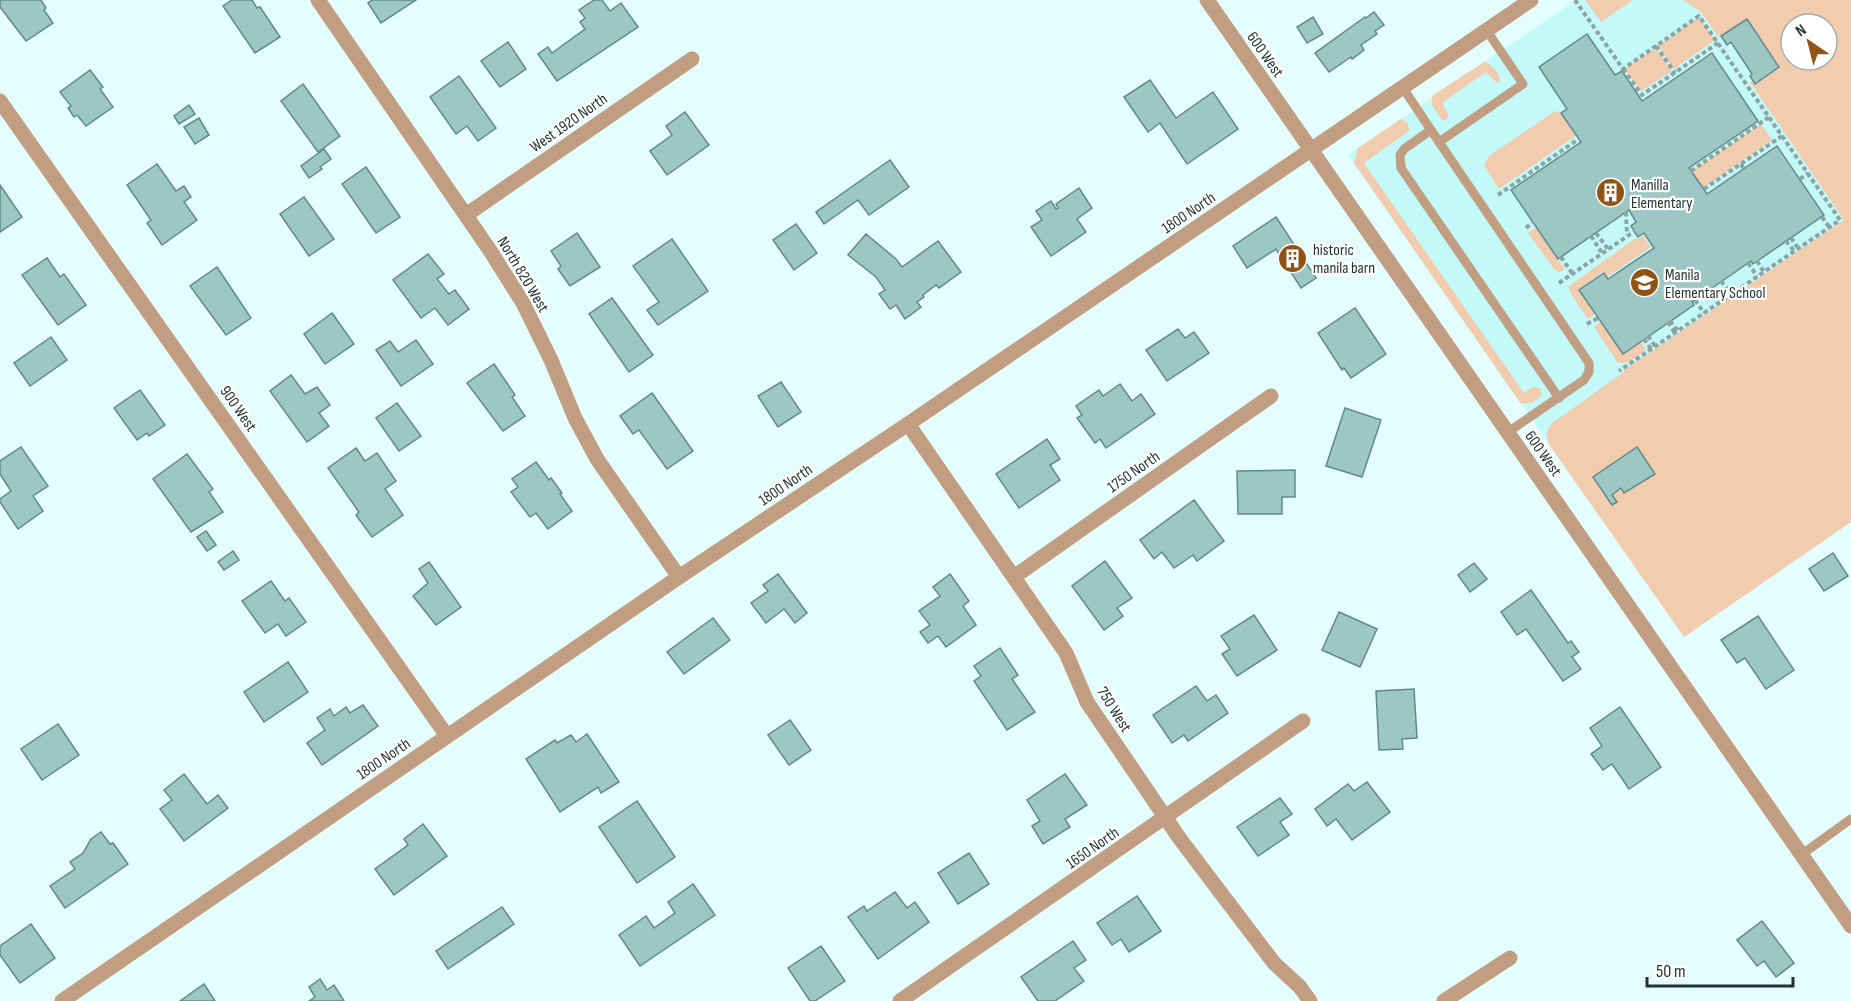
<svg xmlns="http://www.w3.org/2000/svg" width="1851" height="1001" font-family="'Sofia Sans Condensed',sans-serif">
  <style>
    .built { fill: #c3f9f8; fill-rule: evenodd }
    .green { fill: #f1ccae; fill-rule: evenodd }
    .building { fill: #9cc7c5; stroke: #618a89; stroke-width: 1.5 }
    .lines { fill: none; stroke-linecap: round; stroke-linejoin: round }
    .path { stroke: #8ea4a3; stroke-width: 4; stroke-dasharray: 4.5 3; stroke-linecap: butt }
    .service { stroke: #c19e81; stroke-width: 9 }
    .minor { stroke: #c19e81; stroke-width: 15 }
    .tertiary { stroke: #c19e81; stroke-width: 15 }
    .labels { text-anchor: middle; stroke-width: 4.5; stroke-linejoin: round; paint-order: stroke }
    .street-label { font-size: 16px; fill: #233434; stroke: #fff }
    .poi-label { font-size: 16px; fill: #233434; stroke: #fff; text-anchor: start }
  </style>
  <rect width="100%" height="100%" fill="#e4fefd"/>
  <path class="built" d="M1576,0h275v522l-167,115 -336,-482zM1791,24h36v36h-36z"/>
  <g class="green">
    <path d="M1585,0h48l-32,22z"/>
    <path d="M1683,0h168v522l-167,115 -136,-194 -1,-11 4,-8 73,-52 -1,-1 221,-151 -94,-138 3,-2 2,3 24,-16 -32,-48 -28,19 -18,-26zM1791,24h36v36h-36zM1638,448l16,26 -33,14 -9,7 5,7 -5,3 -18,-28z"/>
    <path d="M1696,19l5,1 14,20 -41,29 -16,-23z"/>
    <path d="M1656,48l16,23 -31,20 -16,-22z"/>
    <path d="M1484,62c8,3 17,11 16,19l-3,2 -11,-11 -44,31 7,13 -3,4h-4l-10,-15v-9z"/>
    <path d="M1555,111l6,2 16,22 -78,54 -15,-24 5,-9z"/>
    <path d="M1401,119l7,4 1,8 -45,32 160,230 9,-6 7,1 2,7 -8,7 -13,2 -167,-241 4,-15z"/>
    <path d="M1761,124l11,16 -69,48 -12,-16z"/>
    <path d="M1536,227l29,43 -6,2 -5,-3 -26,-36z"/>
    <path d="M1643,236l8,11 -44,30 -4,-5 -24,17 16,25 -7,5 -19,-28v-5l67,-48 2,1z"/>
    <path d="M1601,322l22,31 17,-12 6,8c-8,6 -18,17 -29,13l-23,-35z"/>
  </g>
  <g class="building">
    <path d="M0,0h41l5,8 -2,2 9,13 -27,18 -26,-34z"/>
    <path d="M232,0h20l5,8 3,-1 20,30 -25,16 -32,-47z"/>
    <path d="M372,0h44l-35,23 -13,-20z"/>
    <path d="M594,0h8l8,11 11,-8 17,24 -81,54 -19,-27 10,-7 4,6 33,-24 -5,-7 5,-4 -6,-8z"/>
    <path d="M1374,12l10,13 -9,6 2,3 -16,11 3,5 -12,9 -1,-2 -22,15 -14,-19 50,-36 1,1z"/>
    <path d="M1313,17l10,17 -16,9 -10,-16z"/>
    <path d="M1747,19l32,48 -24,17 -5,-8 2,-2 -21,-32 -4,3 -6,-9z"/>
    <path d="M1587,34l28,41 7,-4 20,30 70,-48 46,68 -69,47 14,20 4,6 70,-48 47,69 -71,49 -2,-3 -56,39 -3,2 2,3 -71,49 -44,-64 25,-17 4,6 46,-31 -10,-15 -6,4 -7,-11 5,-4 -7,-12 -71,49 -47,-69 70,-48 -20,-29 6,-4 -28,-42z"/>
    <path d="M508,42l18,27 -26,18 -19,-26z"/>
    <path d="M90,70l13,17 -3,2 13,18 -27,19 -9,-11 -3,2 -6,-9 3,-2 -11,-14z"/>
    <path d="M459,76l37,52 -18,13 -11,-15 -11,8 -26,-37z"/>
    <path d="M1150,80l26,38 37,-26 25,37 -51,35 -27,-41 -12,9 -24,-35z"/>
    <path d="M303,84l37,52 -22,16 -37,-51z"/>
    <path d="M189,105l6,9 -16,10 -5,-8z"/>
    <path d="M685,112l24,33 -42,30 -17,-24 22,-16 -6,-9z"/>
    <path d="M199,118l10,17 -14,9 -11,-17z"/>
    <path d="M324,149l7,10 -11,8 2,2 -13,9 -8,-12z"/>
    <path d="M890,160l19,27 -40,28 -11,-15 -34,24 -8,-12z"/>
    <path d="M157,164l19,27 8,-5 7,11 -7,5 13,18 -35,25 -15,-22 4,-3 -24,-35z"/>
    <path d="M366,167l34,50 -24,16 -34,-49z"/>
    <path d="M0,185l22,32 -22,15z"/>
    <path d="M1079,188l13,20 -15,11 9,13 -35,24 -20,-29 11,-7 -6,-9 15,-10 5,8 2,-1 -2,-4z"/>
    <path d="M304,197l30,42 -25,17 -29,-42z"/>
    <path d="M1276,217l40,61 -15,10 -25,-39 -29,19 -14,-22z"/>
    <path d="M796,224l21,29 -23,17 -21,-30z"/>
    <path d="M577,233l23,34 -30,19 -12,-17 3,-3 -10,-15z"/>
    <path d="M866,234l30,25 6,8 36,-26 23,31 -22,16 -3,-3 -13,10 1,2 -7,5 4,5 -16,12 -9,-14 -6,4 -11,-15 6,-4 -9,-13 -28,-22z"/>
    <path d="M672,239l36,52 -50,34 -11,-15 12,-8 -26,-36z"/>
    <path d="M428,254l16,20 -7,5 12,15 6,-4 14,19 -21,16 -13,-17 -14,10 -28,-38z"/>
    <path d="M47,258l13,19 4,-3 22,31 -28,20 -36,-50z"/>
    <path d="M217,267l34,51 -25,17 -36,-49z"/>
    <path d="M612,298l41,57 -24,17 -40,-58z"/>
    <path d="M1355,308l31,46 -35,24 -7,-10 -2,2 -24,-37z"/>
    <path d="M332,313l22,31 -29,20 -21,-30z"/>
    <path d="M1178,329l7,9 9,-6 15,21 -42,28 -21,-31z"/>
    <path d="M51,337l16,23 -37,26 -16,-23z"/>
    <path d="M416,340l17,24 -32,22 -25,-36 14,-9 8,11z"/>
    <path d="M494,364l21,31 -3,2 13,19 -22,15 -36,-48z"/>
    <path d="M291,375l14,19 12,-7 13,18 -11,8 10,13 -22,16 -37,-51z"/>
    <path d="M781,382l20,30 -23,15 -20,-31z"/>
    <path d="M1120,384l12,17 9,-7 14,20 -49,34 -6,-9 -5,4 -18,-25 5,-3 -6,-9 23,-16 4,6z"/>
    <path d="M140,390l25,35 -16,11 -2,-3 -10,7 -23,-32z"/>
    <path d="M652,393l41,58 -26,18 -28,-39 -6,4 -13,-18z"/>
    <path d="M397,403l24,33 -22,15 -23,-33z"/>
    <path d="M1345,408l36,12 -19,57 -36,-11z"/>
    <path d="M1047,439l13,20 -10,6 10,15 -41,28 -23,-34z"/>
    <path d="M21,447l27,39 -15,10 10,15 -25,18 -18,-27v-3l11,-8 -11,-17v-13z"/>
    <path d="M1637,447l18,27 -31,19 -3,-5 -9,7 5,7 -5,3 -19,-28z"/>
    <path d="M356,448l9,13 12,-8 19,28 -11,8 18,26 -31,22 -16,-22 3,-3 -31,-44z"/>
    <path d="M187,454l26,35 -4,3 14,20 -32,20 -38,-53z"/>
    <path d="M536,462l13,18 2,-2 11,15 -2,1 12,17 -24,18 -12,-16 -6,4 -19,-25 7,-5 -6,-8z"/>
    <path d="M1295,470v27h-13v17h-44l-1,-43z"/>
    <path d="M1194,500l30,41 -27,20 -4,-6 -19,13 -12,-16 -8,7 -14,-19z"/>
    <path d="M206,531l10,14 -9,6 -10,-14z"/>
    <path d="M233,551l6,9 -15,10 -6,-8z"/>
    <path d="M1833,553l15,23 -24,15 -15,-22z"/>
    <path d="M1105,561l27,37 -15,10 6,8 -19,14 -32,-44z"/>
    <path d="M429,562l32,45 -25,18 -23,-29 15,-13 -9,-14z"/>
    <path d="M1474,563l13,16 -17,13 -12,-17z"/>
    <path d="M778,574l29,39 -12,10 -11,-14 -18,14 -15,-20 17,-12 -5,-6z"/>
    <path d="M950,574l19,27 -6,5 13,19 -30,22 -8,-11 -10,7 -8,-11 10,-7 -11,-14 21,-15 -7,-9z"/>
    <path d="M271,581l14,20 4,-3 17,24 -20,14 -8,-12 -13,9 -23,-32z"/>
    <path d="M1531,590l37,53 3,-2 8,11 -7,5 9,12 -18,12 -37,-52 -9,6 -16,-23z"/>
    <path d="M1339,612l38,17 -17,38 -38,-17z"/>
    <path d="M1254,615l23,35 -40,26 -15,-22 8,-5 -9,-13z"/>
    <path d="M1758,616l36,54 -28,19 -21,-31 -8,5 -16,-23z"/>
    <path d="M713,618l17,22 -46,34 -17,-22z"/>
    <path d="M1000,648l18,27 -6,4 23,33 -28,18 -33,-49 7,-5 -7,-10z"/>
    <path d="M288,662l20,30 -44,30 -20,-30z"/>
    <path d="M1196,686l11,15 9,-6 12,18 -40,28 -4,-6 -12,8 -19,-28z"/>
    <path d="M1414,689l3,49 -15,1 1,10 -24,1 -3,-59z"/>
    <path d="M363,705l15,21 -56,39 -15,-22 18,-13 -8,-12 13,-9 4,7 12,-9 4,6z"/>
    <path d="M1620,707l41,60 -32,22 -17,-25 -9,6 -12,-16 11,-8 -12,-18z"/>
    <path d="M790,720l21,30 -22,15 -21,-30z"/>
    <path d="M58,724l21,31 -37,25 -21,-31z"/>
    <path d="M587,734l32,48 -18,11 -3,-6 -38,25 -34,-53 29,-19 2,3 14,-8 5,7z"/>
    <path d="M184,774l23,30 11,-9 10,13 -44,33 -24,-32 12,-9 -8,-10z"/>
    <path d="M1065,774l22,31 -22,14 5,8 -27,17 -11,-18 8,-5 -13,-21z"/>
    <path d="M1367,782l23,30 -38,28 -16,-21 -9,7 -12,-17 33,-25 6,7z"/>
    <path d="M1280,798l12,16 -12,8 9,13 -31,21 -21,-29z"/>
    <path d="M637,801l38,56 -38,26 -38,-56z"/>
    <path d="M423,824l24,32 -53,39 -19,-26 33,-24 -4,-6z"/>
    <path d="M101,832l9,12 3,-1 15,21 -63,44 -15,-22 25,-17 -5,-7 13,-9 8,-14z"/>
    <path d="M969,853l20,31 -31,20 -20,-31z"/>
    <path d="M693,884l22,31 -75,51 -21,-31 27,-19 8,12 21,-15 -7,-11z"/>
    <path d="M895,892l12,16 8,-6 14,20 -51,37 -30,-42 16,-11 3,5z"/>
    <path d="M1137,896l24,35 -32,21 -8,-13 -9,6 -15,-22z"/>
    <path d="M502,907l12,17 -66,45 -12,-18z"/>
    <path d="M1762,921l32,42 -18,14 -12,-16 -7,5 -20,-26z"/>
    <path d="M31,924l24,34 -35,25 -20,-28v-9z"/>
    <path d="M1073,941l13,19 -12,8 10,13 -29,20h-17l-17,-24z"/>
    <path d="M821,946l24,35 -30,20h-5l-22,-33z"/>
    <path d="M320,979l7,11 7,-5 10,16h-35l6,-4 -6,-10z"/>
    <path d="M204,984l11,17h-35z"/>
  </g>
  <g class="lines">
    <g class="path">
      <path d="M1575,0l48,69 76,-53 141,204 -221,151"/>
      <path d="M1656,46l19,27"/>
      <path d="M1623,69l19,26 76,-52"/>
      <path d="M1741,164l3,5"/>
      <path d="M1691,171l78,-54"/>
      <path d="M1800,179l8,-6"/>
      <path d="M1704,189l78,-53"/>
      <path d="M1498,195l79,-55"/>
      <path d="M1626,212l1,23"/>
      <path d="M1822,217l7,10"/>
      <path d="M1526,228l7,-6"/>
      <path d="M1596,233l12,16"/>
      <path d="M1591,236l11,17"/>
      <path d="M1791,238l7,10"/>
      <path d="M1786,241l8,10"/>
      <path d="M1561,257l11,16"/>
      <path d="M1757,261l7,11"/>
      <path d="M1748,263l9,13"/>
      <path d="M1721,281l10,13"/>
      <path d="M1559,283l76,-52"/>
      <path d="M1695,300l9,13"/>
      <path d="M1670,321l8,10"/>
      <path d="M1668,322l7,11"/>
      <path d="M1587,324l11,-6"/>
      <path d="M1648,336l7,10"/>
      <path d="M1644,339l7,10"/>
    </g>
    <g class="service">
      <path d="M1403,88l36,54 84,-58 -36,-53"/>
      <path d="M1431,130l-27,19 -4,6 1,13 158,230"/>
      <path d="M1439,142l150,221v9l-5,8 -76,52"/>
      <path d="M1801,855l50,-36"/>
    </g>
    <g class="minor">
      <path d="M318,0l173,252 32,51 28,57 24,58 22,41 82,118"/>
      <path d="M0,101l447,635"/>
      <path d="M466,215l226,-156"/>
      <path d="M908,424l158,229 21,49 93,137 94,124 26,24 10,14"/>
      <path d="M1015,576l256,-180"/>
      <path d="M900,1001l403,-280"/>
      <path d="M1444,1001l66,-43"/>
    </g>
    <g class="tertiary">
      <path d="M1207,0l644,926"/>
      <path d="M62,1001l617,-424 229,-153 623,-424"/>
    </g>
  </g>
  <defs>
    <symbol id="building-disc" viewBox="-11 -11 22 22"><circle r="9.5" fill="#8f5314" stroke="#fff"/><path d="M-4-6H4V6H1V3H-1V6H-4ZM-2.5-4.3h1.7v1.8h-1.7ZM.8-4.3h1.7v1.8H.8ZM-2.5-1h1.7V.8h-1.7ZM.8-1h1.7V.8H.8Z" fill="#fff"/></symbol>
    <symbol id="school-disc" viewBox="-11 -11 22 22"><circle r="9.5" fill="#8f5314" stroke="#fff"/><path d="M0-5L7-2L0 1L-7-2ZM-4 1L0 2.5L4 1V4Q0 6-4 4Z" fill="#fff"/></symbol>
  </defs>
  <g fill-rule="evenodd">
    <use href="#building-disc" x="1594" y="176" width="33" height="33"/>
    <use href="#building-disc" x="1276" y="242" width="33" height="33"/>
    <use href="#school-disc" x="1628" y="266" width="33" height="33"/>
  </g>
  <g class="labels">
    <g class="street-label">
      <text transform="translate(1266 54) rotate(55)" y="6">600 West</text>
      <text transform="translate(568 122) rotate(-35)" y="6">West 1920 North</text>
      <text transform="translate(1188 212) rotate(-34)" y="6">1800 North</text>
      <text transform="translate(524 274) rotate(59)" y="6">North 820 West</text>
      <text transform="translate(239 408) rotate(55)" y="6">900 West</text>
      <text transform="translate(1544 453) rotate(55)" y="6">600 West</text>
      <text transform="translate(1133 471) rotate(-35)" y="6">1750 North</text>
      <text transform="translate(785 484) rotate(-34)" y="6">1800 North</text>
      <text transform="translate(1115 709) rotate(58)" y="6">750 West</text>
      <text transform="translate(383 758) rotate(-34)" y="6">1800 North</text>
      <text transform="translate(1092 847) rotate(-35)" y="6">1650 North</text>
    </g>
    <g class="poi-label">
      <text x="1631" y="190">Manilla<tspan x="1631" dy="18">Elementary</tspan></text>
      <text x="1313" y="255">historic<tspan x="1313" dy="18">manila barn</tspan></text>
      <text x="1665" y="280">Manila<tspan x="1665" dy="18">Elementary School</tspan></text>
    </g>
  </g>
  <g transform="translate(1809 42) rotate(325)"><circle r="28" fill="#ffffff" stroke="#a7aeae" stroke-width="1.5"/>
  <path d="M0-4.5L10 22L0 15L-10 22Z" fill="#8f5314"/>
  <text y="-9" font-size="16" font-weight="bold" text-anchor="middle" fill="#233434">N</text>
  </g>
  <path d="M1647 977v9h146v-9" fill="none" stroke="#233434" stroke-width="3"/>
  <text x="1656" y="977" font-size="18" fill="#233434" stroke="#ffffff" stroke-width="4.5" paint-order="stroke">50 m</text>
</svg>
